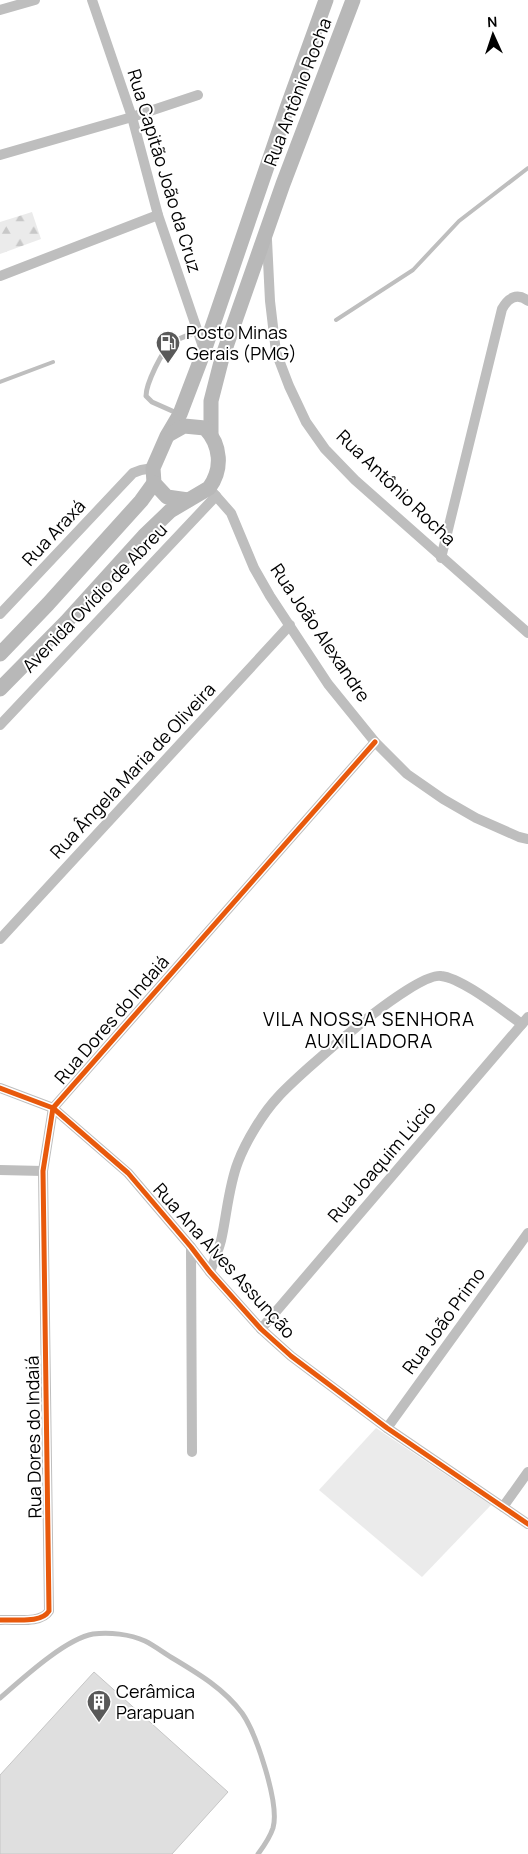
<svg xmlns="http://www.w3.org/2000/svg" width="528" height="1854" font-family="Manrope,sans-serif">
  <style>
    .forest { fill: url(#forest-firs) }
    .pitch { fill: #ebebeb }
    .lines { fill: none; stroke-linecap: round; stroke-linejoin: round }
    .stream { stroke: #bebebe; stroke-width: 4 }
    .building { fill: #dfdfdf; stroke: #c6c6c6 }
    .service { stroke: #bebebe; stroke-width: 5 }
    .minor { stroke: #bebebe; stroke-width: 10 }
    .secondary { stroke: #b8b8b8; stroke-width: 15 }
    .cycleway-casing { stroke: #fff; stroke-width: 8 }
    .cycleway { stroke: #e8590c; stroke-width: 5 }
    .labels { text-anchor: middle; stroke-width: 4; stroke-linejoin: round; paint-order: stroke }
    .street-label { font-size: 18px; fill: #000; stroke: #fff }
    .poi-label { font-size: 18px; fill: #000; stroke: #fff; text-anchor: start }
    .neighbourhood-label { font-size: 19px; letter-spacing: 1px; fill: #000; stroke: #fff }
  </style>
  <defs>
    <pattern id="forest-firs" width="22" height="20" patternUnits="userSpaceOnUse" patternTransform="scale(1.25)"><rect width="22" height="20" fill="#ebebeb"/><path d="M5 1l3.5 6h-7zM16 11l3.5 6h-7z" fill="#c8c8c8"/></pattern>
  </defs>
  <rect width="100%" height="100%" fill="#fff"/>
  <path class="forest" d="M32,212l9,27 -41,15v-32z"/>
  <path class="pitch" d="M376,1428l115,77 -69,72 -103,-87z"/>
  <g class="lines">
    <g class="stream">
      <path d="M336,320l77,-50 46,-49 69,-53"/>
      <path d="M0,382l53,-20"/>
    </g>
  </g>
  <path class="building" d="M94,1672l134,120 -56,62h-172v-79z"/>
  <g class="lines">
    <g class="service">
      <path d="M179,414l-27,-12 -6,-6c0,-12 16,-46 26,-53 7,-5 17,-8 25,-11"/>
      <path d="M0,1698c22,-19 65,-59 93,-64 16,-2 37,0 52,7 10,5 19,12 29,18 25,15 50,30 68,54 14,20 38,91 31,115 -3,9 -9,18 -15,26"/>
    </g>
    <g class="minor">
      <path d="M92,0l40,117 26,98 46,135"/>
      <path d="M0,10l35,-10"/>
      <path d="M0,155l132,-38 66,-22"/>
      <path d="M267,240l3,61 6,51 13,34 17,36 19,27 30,31 173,153"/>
      <path d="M0,276l158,-61"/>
      <path d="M209,488l22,25 23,55 16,28 58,88 47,58 32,32 36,25 33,19 43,19 9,2"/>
      <path d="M441,558l61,-249c6,-11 15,-17 26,-8"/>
      <path d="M0,614l133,-141 8,-3 12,-2"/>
      <path d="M0,725l216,-229"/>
      <path d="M0,939l290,-314"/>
      <path d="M0,1088l53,20 75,65 63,74 19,25 51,57 30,27 96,72 141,96"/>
      <path d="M0,1170l43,1"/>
      <path d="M191,1247l1,205"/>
      <path d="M210,1272c4,-12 10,-24 12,-36 5,-24 7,-51 16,-74 8,-21 25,-49 40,-65 21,-23 136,-125 163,-121 21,2 62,35 81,48"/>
      <path d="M261,1329l267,-312"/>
      <path d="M387,1428l141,-195"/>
      <path d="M503,1507l25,-35"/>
      <path d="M0,1620c15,-1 41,4 49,-9l-6,-440 10,-63 322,-366"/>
    </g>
    <g class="secondary">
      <path d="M211,435v-34l11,-43 61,-174 70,-184"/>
      <path d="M188,500l-21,-3 -13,-14 -1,-15 14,-32 13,-22 24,-63 83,-243 39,-108"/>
      <path d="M0,654l48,-50 93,-103 13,-18"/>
      <path d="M0,689l66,-67 78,-86 26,-25 39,-23c14,-19 12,-43 -4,-60l-21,-2 -16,9"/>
    </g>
    <defs>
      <g id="cycleway">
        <path d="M0,1088l53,20 75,65 63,74 19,25 51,57 30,27 96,72 141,96"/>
        <path d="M0,1620c15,-1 41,4 49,-9l-6,-440 10,-63 322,-366"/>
      </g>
    </defs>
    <use href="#cycleway" class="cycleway-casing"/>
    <use href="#cycleway" class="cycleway"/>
  </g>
  <defs>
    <symbol id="fuel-pin" viewBox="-11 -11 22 30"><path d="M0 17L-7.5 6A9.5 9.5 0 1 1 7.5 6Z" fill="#595959" stroke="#fff"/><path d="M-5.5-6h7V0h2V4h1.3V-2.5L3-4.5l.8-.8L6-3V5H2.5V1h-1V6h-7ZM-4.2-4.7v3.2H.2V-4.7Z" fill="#fff"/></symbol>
    <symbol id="building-pin" viewBox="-11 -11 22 30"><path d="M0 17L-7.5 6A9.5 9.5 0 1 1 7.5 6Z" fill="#595959" stroke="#fff"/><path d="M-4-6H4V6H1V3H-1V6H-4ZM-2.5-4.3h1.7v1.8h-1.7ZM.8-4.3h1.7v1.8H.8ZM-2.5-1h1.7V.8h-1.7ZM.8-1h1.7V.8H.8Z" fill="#fff"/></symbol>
  </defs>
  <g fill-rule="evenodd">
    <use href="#fuel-pin" x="154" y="329" width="28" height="38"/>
    <use href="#building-pin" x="85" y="1688" width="28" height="38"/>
  </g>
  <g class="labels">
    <g class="street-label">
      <text transform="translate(298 92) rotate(-69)" y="6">Rua Antônio Rocha</text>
      <text transform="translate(164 171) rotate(73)" y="6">Rua Capitão João da Cruz</text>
      <text transform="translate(396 488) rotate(44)" y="6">Rua Antônio Rocha</text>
      <text transform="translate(54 533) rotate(-47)" y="6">Rua Araxá</text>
      <text transform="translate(95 598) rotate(-46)" y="6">Avenida Ovídio de Abreu</text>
      <text transform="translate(320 633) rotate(56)" y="6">Rua João Alexandre</text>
      <text transform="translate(133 771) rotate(-47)" y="6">Rua Ângela Maria de Oliveira</text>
      <text transform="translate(112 1020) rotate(-49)" y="6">Rua Dores do Indaiá</text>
      <text transform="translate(382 1162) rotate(-49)" y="6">Rua Joaquim Lúcio</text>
      <text transform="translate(224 1261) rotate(48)" y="6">Rua Ana Alves Assunção</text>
      <text transform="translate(444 1321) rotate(-54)" y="6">Rua João Primo</text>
      <text transform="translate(34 1437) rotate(-91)" y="6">Rua Dores do Indaiá</text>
    </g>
    <g class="poi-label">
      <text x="186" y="339">Posto Minas<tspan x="186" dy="21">Gerais (PMG)</tspan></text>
      <text x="116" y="1698">Cerâmica<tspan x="116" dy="21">Parapuan</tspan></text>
    </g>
    <g class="neighbourhood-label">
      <text x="369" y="1026">VILA NOSSA SENHORA<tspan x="369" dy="22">AUXILIADORA</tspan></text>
    </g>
  </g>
  <g transform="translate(493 35) rotate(357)" stroke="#ffffff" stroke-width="4" paint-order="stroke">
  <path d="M0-4L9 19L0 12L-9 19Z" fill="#000000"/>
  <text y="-8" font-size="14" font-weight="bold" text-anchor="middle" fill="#000000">N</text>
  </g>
</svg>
